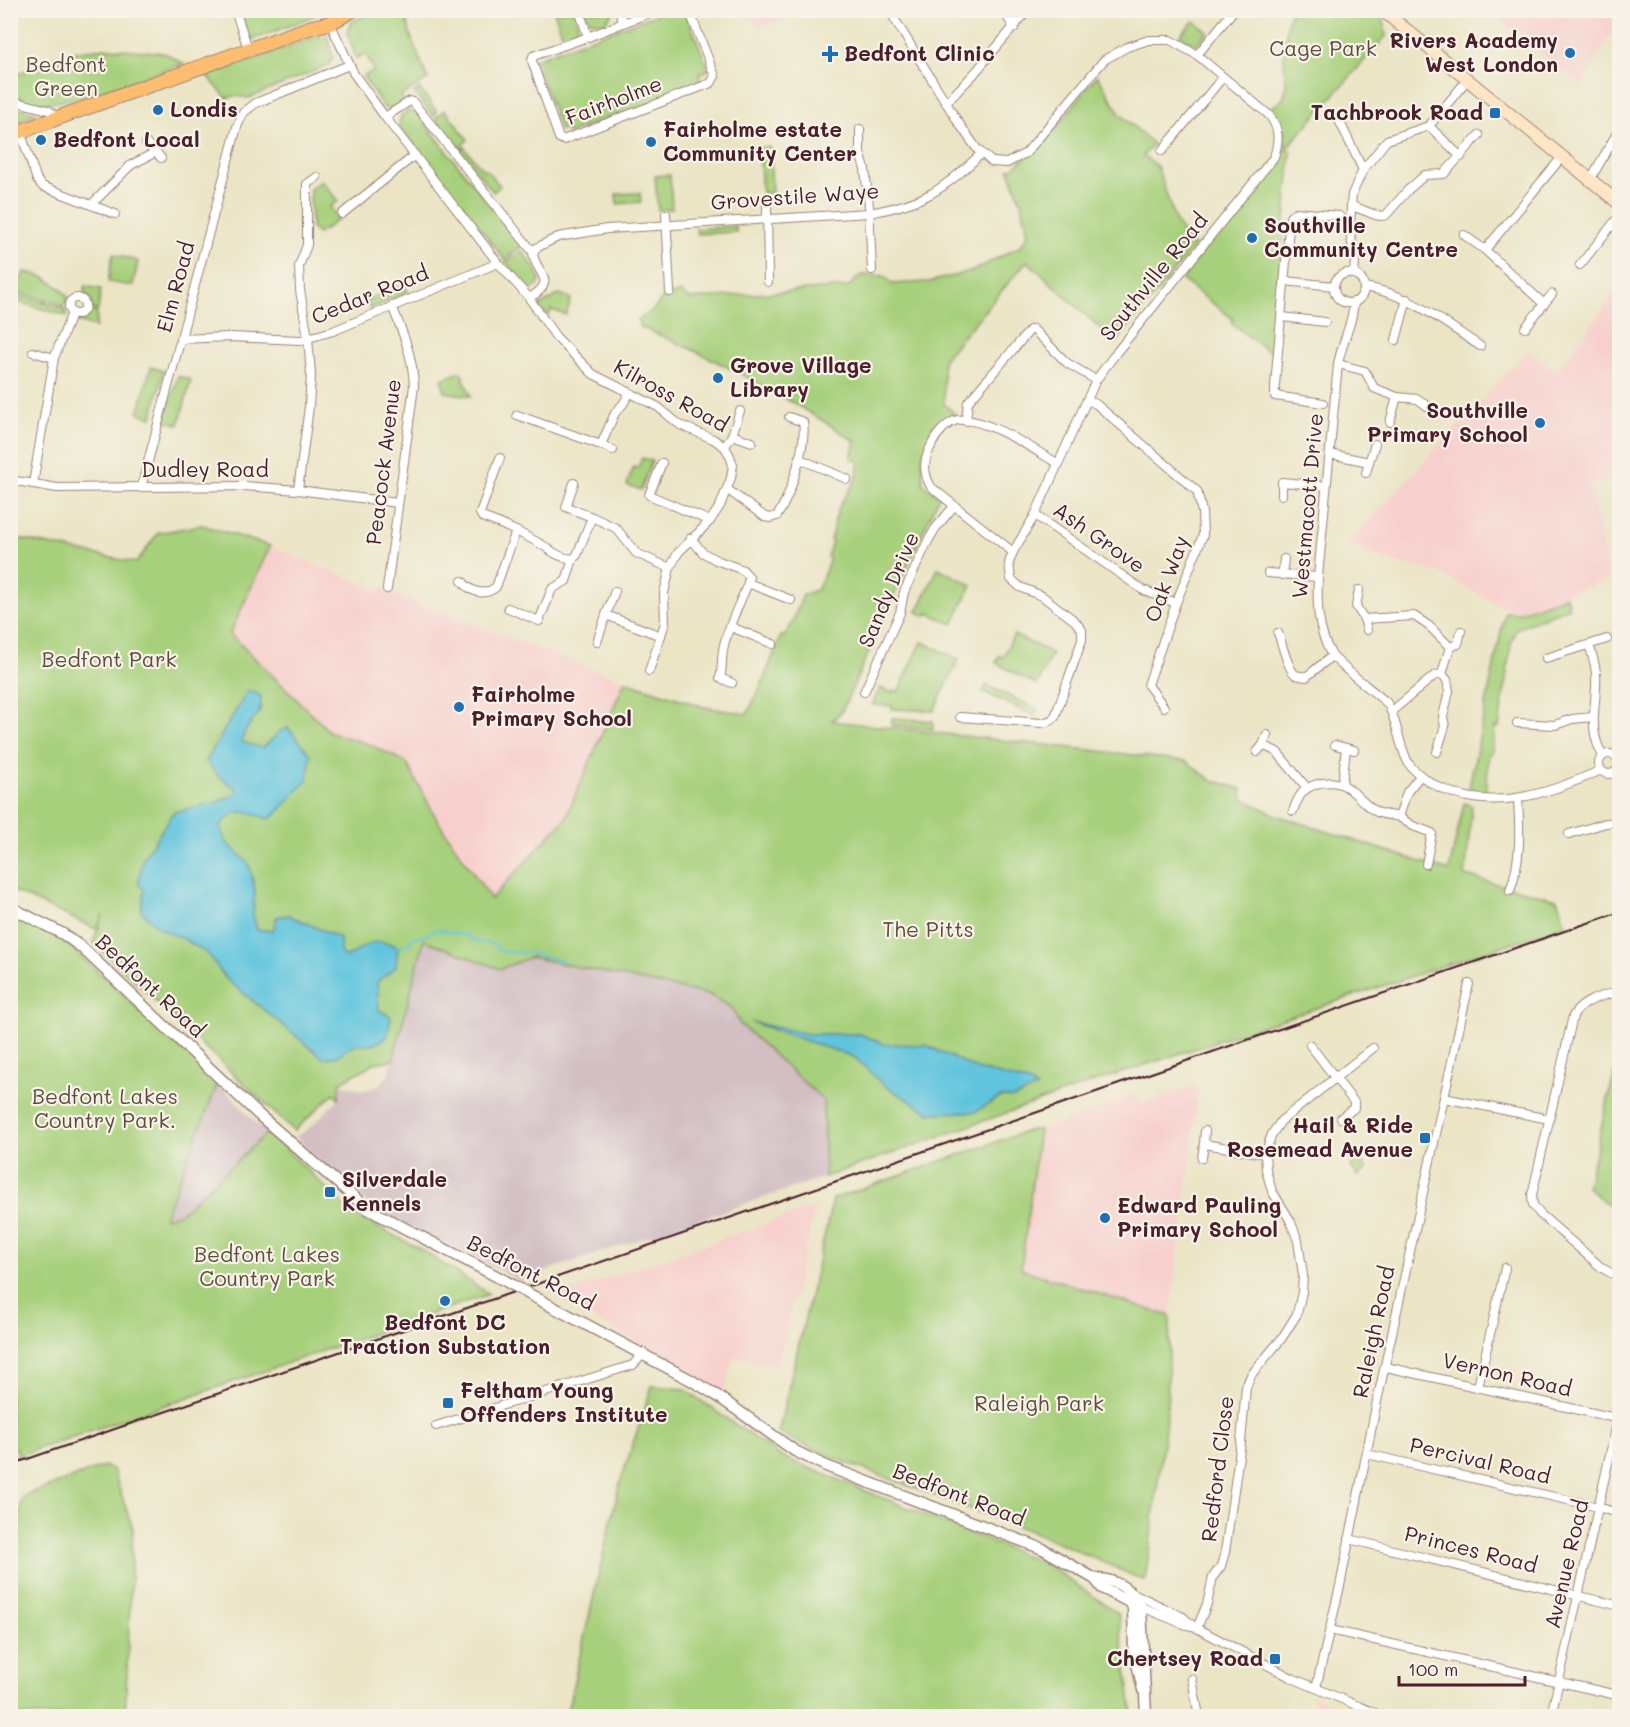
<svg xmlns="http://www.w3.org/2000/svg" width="1630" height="1727" font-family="Mali,sans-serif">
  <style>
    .built { fill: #f7d0cd }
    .industrial { fill: #d2bec3 }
    .green { fill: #a7d07b; stroke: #787853; stroke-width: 1.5 }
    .water { fill: #5fc4dd; stroke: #547284; stroke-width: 1.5 }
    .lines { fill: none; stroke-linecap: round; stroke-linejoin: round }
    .stream { stroke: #5fc4dd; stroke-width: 2 }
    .minor-casing { stroke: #9a8278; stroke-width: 10 }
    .tertiary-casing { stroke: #9a8278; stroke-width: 13 }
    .secondary-casing { stroke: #9a8278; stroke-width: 14 }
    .primary-casing { stroke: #9a8278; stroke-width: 16 }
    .minor { stroke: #fff; stroke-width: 8 }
    .tertiary { stroke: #fff; stroke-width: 10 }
    .secondary { stroke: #fee5c5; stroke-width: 12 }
    .primary { stroke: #fcbd6f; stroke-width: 14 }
    .rail { stroke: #4a1f2b; stroke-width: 2 }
    .tertiary-bridge-casing { stroke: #9a8278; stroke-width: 13; stroke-linecap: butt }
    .tertiary-bridge { stroke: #fff; stroke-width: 10 }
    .poi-dot { fill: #1f6fb2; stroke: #f7f3e8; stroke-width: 2 }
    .labels { text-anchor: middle; stroke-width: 4.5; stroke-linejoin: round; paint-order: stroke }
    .poi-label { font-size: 21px; font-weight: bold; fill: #4a1f2b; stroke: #f7f3e8; text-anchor: start }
    .park-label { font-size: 21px; fill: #614b3f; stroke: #f7f3e8 }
    .street-label { font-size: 21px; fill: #4a1f2b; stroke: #f7f3e8 }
  </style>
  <rect width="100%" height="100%" fill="#f7f3e8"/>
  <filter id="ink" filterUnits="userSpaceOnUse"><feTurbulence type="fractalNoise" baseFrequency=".0167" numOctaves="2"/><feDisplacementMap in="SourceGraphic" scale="12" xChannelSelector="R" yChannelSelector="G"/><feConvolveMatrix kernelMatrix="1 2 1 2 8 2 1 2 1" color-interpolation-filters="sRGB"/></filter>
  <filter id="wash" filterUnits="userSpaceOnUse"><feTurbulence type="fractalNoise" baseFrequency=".008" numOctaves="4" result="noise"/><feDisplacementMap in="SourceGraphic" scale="24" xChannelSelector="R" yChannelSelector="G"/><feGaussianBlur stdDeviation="1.35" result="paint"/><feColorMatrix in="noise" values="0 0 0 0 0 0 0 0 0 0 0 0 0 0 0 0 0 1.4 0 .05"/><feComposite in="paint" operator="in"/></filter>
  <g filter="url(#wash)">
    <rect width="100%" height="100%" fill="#ebe5c6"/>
    <g class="built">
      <path d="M749,11h62l-54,16z"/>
      <path d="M1490,11h129v8l-38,68z"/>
      <path d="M1619,287v188l-29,11 19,93 -89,33 -26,-9 -58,-31 -43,-10 -46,-18 180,-193 30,20z"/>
      <path d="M270,546l111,45 1,-3 12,2 -1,4 232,87 -60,138 -74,80 -52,-76 -33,-61 -40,-19 -35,-10 -101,-99z"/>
      <path d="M1198,1085l-5,58 -23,173 -149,-47 18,-139 99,-36 3,10z"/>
      <path d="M816,1206l-39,161 -43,-11 -10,38 -44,-28 -126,-69z"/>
      <path d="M1312,1696l45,20h-42z"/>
    </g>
    <g class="industrial">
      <path d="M424,940l76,29 31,-12 179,38 22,13 8,16 83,76 2,77 -306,103 -147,-72 -12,-10v-7l-4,-5 -12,-1 -49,-49 6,-2 14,-11 24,-25v-15l23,7 9,-1 9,-4 9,-11z"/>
      <path d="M218,1083l36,38 14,11 -87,81 -17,5z"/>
    </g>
    <g class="green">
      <path d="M246,11h81l-75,29c-6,-6 -11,-17 -10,-26z"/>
      <path d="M374,11h18l7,4h6l7,25 16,39 -27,17 3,6 -12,7 -8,-1 -21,-32 11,-5 -8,-17 -10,4 -9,-25 4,-11z"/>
      <path d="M554,11h20l4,15 -4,9 -10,4z"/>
      <path d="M584,11h28v3l-8,9c-10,0 -17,-3 -20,-12z"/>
      <path d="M666,11h19l24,59 -11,4 4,10 -135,50 -1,-6 -6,2 -25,-71z"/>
      <path d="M1291,11h81l12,10 2,15 -100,113 5,2 -18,200h-5l-37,-28 2,-4 -52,-40 105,-130 -3,-21 -13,-19 13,-10 3,-12 -2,-29 3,-35z"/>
      <path d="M1194,21l14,11 -11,12h-4l-13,-9z"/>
      <path d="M327,35l6,22 -4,8 -80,33 -15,-2 -7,2 -20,-22 112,-40z"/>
      <path d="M109,48l48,4 10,2 17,10c-43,12 -108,42 -151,39 -7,0 -15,-3 -22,-5l-1,-21c19,-6 34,-17 52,-22 16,-5 31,-6 47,-7z"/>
      <path d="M1097,75l23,39 33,30 -10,12 14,10 19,57 18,23 -78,97 -89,-82 -79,93 -5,7 1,43 12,11 -15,10 -19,30 1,29 16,12 -97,215 -10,10 354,40 25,19 31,9 1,10 33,16 173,56 15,-68 8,3 -7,70 92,23 9,26 -469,156 -272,96 -2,-77 -83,-76 -8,-16 -22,-13 -179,-38 -31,12 -76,-29 -31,120 -19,3 -34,20 -1,15 -5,-5 -40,38 -201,-189 10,-27 -7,14 -85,-39v-353l125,26 22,-30 44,-8 68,21 -40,88 101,99 35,10 40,19 33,61 52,76 74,-80 60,-138 79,26 43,7 14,-28 20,-50 3,1 8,-14 11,-28 15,-6 12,-30 -3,-2 5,-15 -2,-2c4,-10 4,-22 9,-32 8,-19 21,-24 19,-47l-7,-3 4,-17c-68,-44 -140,-84 -215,-114l-2,-7 15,-10 11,-13 17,-5 9,7 158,-12 13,-12 23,1 8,8 37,-2 44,-11 48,-25 7,-12 -5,-26 -14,-39 4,-1 42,-38z"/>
      <path d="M419,88l18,24 -4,4 -19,-24z"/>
      <path d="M11,106l26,7 -26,11z"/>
      <path d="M445,110l23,30 -9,8 -24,-30z"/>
      <path d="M408,111l8,1 106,134 -17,14 -106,-134 2,-11z"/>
      <path d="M464,147l19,23 3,-1 14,17 -7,6 -33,-42z"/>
      <path d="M770,147l2,46h-10l-3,-45z"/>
      <path d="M670,175l2,34 -14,1 -3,-34z"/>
      <path d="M322,181l16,20 -8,6 9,12 -21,15 -7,-6 -1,-38 3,-4z"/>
      <path d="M640,193l1,9 -24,2 -1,-10z"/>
      <path d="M736,226v6l-39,2 -1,-5z"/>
      <path d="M522,251l15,20 3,10 -2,5 -6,3 -7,-2 -19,-25z"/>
      <path d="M113,254l25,7 -5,25 -25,-4z"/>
      <path d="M24,272c20,3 30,10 44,24l-4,10 -53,-16v-12l10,2z"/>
      <path d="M405,285l3,7 -38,17 -4,-9z"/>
      <path d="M85,286l16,3 -3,21 -6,-1 -1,-9 -7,-7z"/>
      <path d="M10,293l55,16 2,7 -56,-16z"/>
      <path d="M560,294l11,5 -5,16 -15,-5 -3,6 -9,-10z"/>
      <path d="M91,311l6,1 -1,16 -20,-7 7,-2z"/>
      <path d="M151,367l13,4 -12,46 -14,-4z"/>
      <path d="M461,372l10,24 -26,-4 -3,-13z"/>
      <path d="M178,376l13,4 -12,44 -14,-3z"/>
      <path d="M642,458l10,3 -11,29 -14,-5 6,-18 5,1z"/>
      <path d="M938,568l34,17 -19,39 -25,-11 -2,3 -9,-4z"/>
      <path d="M1566,596l3,11 -53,22 -5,15 -12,83h-4l-3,26 -3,1 -3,38 -17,-4 36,-176 13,1z"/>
      <path d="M1014,635l38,18 -15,32 -41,-22 3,-7 4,1z"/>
      <path d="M922,642l37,17 -25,52 -42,-2v-3l-20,-1 8,-17 12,5 1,-3 5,2z"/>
      <path d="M986,685l51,24 -2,7 -52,-24z"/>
      <path d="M892,718l41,3v8l-41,-4z"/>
      <path d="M10,913l47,21 161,149 -54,135 17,-5 87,-81 85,82 67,35 69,45 -472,162v-8l-7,2z"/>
      <path d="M1619,1054v160l-32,-27z"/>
      <path d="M1030,1130h9l-18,139 149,47 -3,96 -22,169 -99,-44 -215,-80 -53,-24 55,-234z"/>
      <path d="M1360,1159l7,10 -9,7 -8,-10z"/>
      <path d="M652,1386l32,3 98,68 264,107 72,49 15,103h-567l53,-230z"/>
      <path d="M105,1466l8,4 20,59 -8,187h-114l-1,-130 12,-87 4,-4z"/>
    </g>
    <g class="water">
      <path d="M248,690l13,6 -1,15 -15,20 -4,11 22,6 17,-17 8,-3 23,27 -4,26c-14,12 -22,27 -38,38l-22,-7 -14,1 -13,13 6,16 23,22 6,27 -2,23 4,16h16l4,-13 11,-2 52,23v14l6,6c21,-13 27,-22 52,-11l-2,20 -19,15 2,28 12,7 -4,20 -12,7 -22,1 -17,12 -13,1 -97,-79 -18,-25 -22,-14 -27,-12 -18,-17 3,-21 -6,-7 5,-25 31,-46 44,-10 17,-8 2,-5 -19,-13 -12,-15z"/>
      <path d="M751,1022l57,12h52l25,10 41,1 51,24 49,13 11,6 -24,10 -12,-1 -26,15 -45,1 -45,-27 -31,-29z"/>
    </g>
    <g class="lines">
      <path class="stream" d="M398,947l9,-2 7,-8 10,-1 12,-7 26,6 8,2 3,4 20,3 9,8 27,1 35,8"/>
    </g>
  </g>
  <g filter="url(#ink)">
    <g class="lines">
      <defs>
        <g id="minor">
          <path d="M220,10l12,3 5,-3"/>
          <path d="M238,10l-1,6 12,35"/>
          <path d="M579,10l9,27 -55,19 -1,5 27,77 4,2 148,-57 4,-7 -26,-66"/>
          <path d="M619,10l4,13 34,-13"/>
          <path d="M889,10l69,112 19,27 15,13 15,1 19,-10 78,-93 23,-13 22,-7h21l27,15 72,60c11,14 10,26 5,42l-158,196 -20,27 -61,135 -22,37 -4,11 2,16 9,8 22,9 33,25 7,9v10l-27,77 -5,4 -9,2 -81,-6"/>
          <path d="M1003,10l11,18"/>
          <path d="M330,23l24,51 31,43 113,146 31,35c32,-18 4,-26 4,-46l-120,-150 -3,-1 -25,16"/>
          <path d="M588,37l35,-14"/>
          <path d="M1197,55l37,-45"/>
          <path d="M10,100l38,10 9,7"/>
          <path d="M946,103l27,-28 55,-65"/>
          <path d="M1337,116l26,54"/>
          <path d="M1429,126l32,31"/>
          <path d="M860,129v24l5,16 4,37 3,64"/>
          <path d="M20,131l17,49 5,6 73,28"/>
          <path d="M146,143l10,9"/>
          <path d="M1162,151l61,-74"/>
          <path d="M1590,180l30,-52"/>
          <path d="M767,201l1,81"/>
          <path d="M91,205l40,-40 25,-13 5,6"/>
          <path d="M1351,206c11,2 26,13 35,9l22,-25 17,-15 19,-1 35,-39"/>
          <path d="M342,214l73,-59"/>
          <path d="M666,214l4,78"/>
          <path d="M1464,235l21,15 77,-93"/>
          <path d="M1485,250l59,54 -19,24"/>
          <path d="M533,252l3,-4 22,-11 49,-8 262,-16c56,-10 72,-22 112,-59"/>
          <path d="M1580,265l40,-50"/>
          <circle cx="1349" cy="288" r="15"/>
          <path d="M1354,274l1,-12 -5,-32 1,-24 1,-12 11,-24 24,-30 42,-14 38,-46"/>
          <path d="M1285,281l49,5"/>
          <path d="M1364,287c44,6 79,35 116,59"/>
          <path d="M529,298l27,39 37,37 65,33 22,18 33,14 12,8 5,9 3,9 -2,13 -11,28 -10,15 -32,32 -8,15 -6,25 1,30 -16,48"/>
          <circle cx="77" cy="306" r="8"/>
          <path d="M1354,302c-1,21 -12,40 -16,62l-20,213c-1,27 -1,52 13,77 7,11 44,38 56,49 11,18 11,42 22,61 6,9 15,14 24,20 55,31 116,10 168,-14"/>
          <path d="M1544,304l8,-10"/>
          <path d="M1282,317l43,5"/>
          <path d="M180,339l50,-2 71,3 32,-9 165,-68"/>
          <path d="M1396,340l11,-41"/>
          <path d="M33,352l21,6"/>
          <path d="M1338,364l27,7 9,17 23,9 -7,25"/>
          <path d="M1397,397l21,2 13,10"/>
          <path d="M1087,400l9,4 101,87 5,21 1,23 -27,68 -28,82 16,22"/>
          <path d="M1323,403l-48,-7v-11l15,-168 6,-5 43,4"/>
          <path d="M517,415l84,30"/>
          <path d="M966,421l2,-19 62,-72 3,-1 34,34 29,17"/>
          <path d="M732,435l20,7"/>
          <path d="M725,447l7,-12 8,-24"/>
          <path d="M613,450l-12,-5 14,-32 8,-9 6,-10"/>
          <path d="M1330,454l39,8 -3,11"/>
          <path d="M500,458l-20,55 2,4c20,7 39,16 57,26 14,8 17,14 34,16l4,-4 15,-38 24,11 20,25 34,15"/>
          <path d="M800,459l47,20"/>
          <path d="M1369,462l6,-18"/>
          <path d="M662,463l-13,32 61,26"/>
          <path d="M10,480l47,8 187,-2 54,4 100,13"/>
          <path d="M574,483l-8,24 26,10"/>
          <path d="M33,484l21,-126 18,-45"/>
          <path d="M141,488l96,-361 6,-14 13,-10 93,-38"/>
          <path d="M298,490l11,-83 2,-32 -3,-37 -8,-48 -1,-24 8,-21v-61l10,-7"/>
          <path d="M728,490l37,27 5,1 7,-2c13,-19 30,-72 26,-94l-14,-5"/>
          <path d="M1282,495v-13l44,4"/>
          <path d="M1035,515l108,75 33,13"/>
          <path d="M691,538l11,14 14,8 27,10 6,7 -1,6c-8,20 -19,41 -24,62 -3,12 -1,22 -4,33l12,5"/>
          <path d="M1013,552l-82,-65c-9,-16 -7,-28 1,-43 4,-9 16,-23 26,-24 28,-3 76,30 101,44"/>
          <path d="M1268,573l50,4"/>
          <path d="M1282,575l2,-16"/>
          <path d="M462,581c9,11 21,16 34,6l20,-56"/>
          <path d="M748,583l43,17"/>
          <path d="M387,589l27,-203c-1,-29 -11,-53 -22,-80"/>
          <path d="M1359,590l-3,16 8,13"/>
          <path d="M615,591l-9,24 55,21"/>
          <path d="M508,608l31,13 13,-32 14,-8 7,-22"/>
          <path d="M731,627l42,17"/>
          <path d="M1367,630l-3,-11 50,-3 15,10 21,21 -8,27 -8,2 -42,35"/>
          <path d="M1278,633c4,10 10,38 18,42 3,1 6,1 10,2l26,-21"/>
          <path d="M597,642l9,-27"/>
          <path d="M1589,645c3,9 6,18 7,28 2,31 -10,53 7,83"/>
          <path d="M1450,647l8,-3 3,-13"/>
          <path d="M1546,658l61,-19"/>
          <path d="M864,692l36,-79 4,-21 23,-49 8,-14 19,-23"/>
          <path d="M1517,723l38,2 17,-6 21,-2"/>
          <path d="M1267,735l-4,10 14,7 30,36"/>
          <path d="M1335,745l19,5"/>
          <path d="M1257,752l6,-7"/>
          <path d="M1437,752l8,-26 -2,-9 6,-26 -2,-11 -5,-6"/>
          <circle cx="1609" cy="764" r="10"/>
          <path d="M1342,784l4,-36"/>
          <path d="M1293,811c3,-8 7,-19 15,-23 11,-7 30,-8 40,0 10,7 17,18 29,24 6,3 15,3 22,5l8,-25 13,-16"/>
          <path d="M1399,817l14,9 19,7 -6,31"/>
          <path d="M1569,834l37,-11 14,-1"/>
          <path d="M1510,891c11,-31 10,-60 8,-92"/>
          <path d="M1620,991c-18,5 -37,9 -47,25l-41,179 1,10 7,9 62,54 18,10"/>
          <path d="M1310,1045l44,57v6l-13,10"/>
          <path d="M1444,1098l105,21"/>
          <path d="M1204,1144l1,-13"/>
          <path d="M1202,1158l2,-14 61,10"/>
          <path d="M1386,1367l234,52"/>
          <path d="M1478,1387l27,-119"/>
          <path d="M436,1426l197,-61 11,-12"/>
          <path d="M1367,1454l231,53 22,7"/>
          <path d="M1349,1539l271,67"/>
          <path d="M1133,1593l50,24 10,9 99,52 90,38"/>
          <path d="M1137,1605l46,19 9,2"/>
          <path d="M1197,1628l10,-24 6,-27 8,-11 4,-14 16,-110 5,-55 5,-12 31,-37 15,-24 5,-22 1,-17 -5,-34 -8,-21 -18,-29 -6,-21 -1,-16 7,-20 9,-13 92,-73"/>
          <path d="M1330,1630l287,65"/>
          <path d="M1192,1679l7,37"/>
          <path d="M1316,1688l24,-102 36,-180 93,-422"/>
          <path d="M1551,1716l67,-297"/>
        </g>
        <g id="tertiary">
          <path d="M10,907l53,27 18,13 178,168 109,94 130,68"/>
          <path d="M551,1306l138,73 27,16 79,56 31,15 217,83 52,30 7,9 31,16 1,46 9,40"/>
          <path d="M1095,1579c19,-1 38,11 46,28l5,109"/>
        </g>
        <path id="secondary" d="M1382,10l238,194"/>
        <path id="primary" d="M10,135l302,-108 18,-4 23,-13"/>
      </defs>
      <use href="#minor" class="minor-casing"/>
      <use href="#tertiary" class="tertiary-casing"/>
      <use href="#secondary" class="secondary-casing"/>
      <use href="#primary" class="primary-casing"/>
      <use href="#minor" class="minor"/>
      <use href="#tertiary" class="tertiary"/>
      <use href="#secondary" class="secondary"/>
      <use href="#primary" class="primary"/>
      <path class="rail" d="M10,1465l1610,-553"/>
      <defs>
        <path id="tertiary-bridge" d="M498,1277l53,29"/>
      </defs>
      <use href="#tertiary-bridge" class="tertiary-bridge-casing"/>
      <use href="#tertiary-bridge" class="tertiary-bridge"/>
    </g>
  </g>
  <g class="poi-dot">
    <circle cx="1570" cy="53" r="6"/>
    <path d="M827 45h6v6h6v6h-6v6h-6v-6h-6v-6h6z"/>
    <circle cx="158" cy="110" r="6"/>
    <rect x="1489" y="107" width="12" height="12" rx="3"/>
    <circle cx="41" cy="140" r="6"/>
    <circle cx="651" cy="142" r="6"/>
    <circle cx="1252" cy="238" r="6"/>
    <circle cx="718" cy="378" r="6"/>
    <circle cx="1540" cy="423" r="6"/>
    <circle cx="459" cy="707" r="6"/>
    <rect x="1419" y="1132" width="12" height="12" rx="3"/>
    <rect x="324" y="1186" width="12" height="12" rx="3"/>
    <circle cx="1105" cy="1218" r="6"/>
    <circle cx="445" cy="1301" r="6"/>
    <rect x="442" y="1397" width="12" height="12" rx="3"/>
    <rect x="1269" y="1653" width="12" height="12" rx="3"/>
  </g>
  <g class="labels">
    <g class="poi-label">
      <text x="1558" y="48" text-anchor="end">Rivers Academy<tspan x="1558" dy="24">West London</tspan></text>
      <text x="844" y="61">Bedfont Clinic</text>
      <text x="170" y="117">Londis</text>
      <text x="1483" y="120" text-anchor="end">Tachbrook Road</text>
      <text x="663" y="137">Fairholme estate<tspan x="663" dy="24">Community Center</tspan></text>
      <text x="53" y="147">Bedfont Local</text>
      <text x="1264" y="233">Southville<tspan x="1264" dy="24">Community Centre</tspan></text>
      <text x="730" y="373">Grove Village<tspan x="730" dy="24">Library</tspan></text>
      <text x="1528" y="418" text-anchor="end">Southville<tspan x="1528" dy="24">Primary School</tspan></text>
      <text x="471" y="702">Fairholme<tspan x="471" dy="24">Primary School</tspan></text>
      <text x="1413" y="1133" text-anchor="end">Hail &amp; Ride<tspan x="1413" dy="24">Rosemead Avenue</tspan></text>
      <text x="342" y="1187">Silverdale<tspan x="342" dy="24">Kennels</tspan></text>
      <text x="1117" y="1213">Edward Pauling<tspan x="1117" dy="24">Primary School</tspan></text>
      <text x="445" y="1330" text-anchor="middle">Bedfont DC<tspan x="445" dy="24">Traction Substation</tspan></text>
      <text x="460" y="1398">Feltham Young<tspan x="460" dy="24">Offenders Institute</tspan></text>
      <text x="1263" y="1666" text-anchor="end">Chertsey Road</text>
    </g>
    <g class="park-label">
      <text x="1323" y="56">Cage Park</text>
      <text x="66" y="72">Bedfont<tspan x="66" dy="24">Green</tspan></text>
      <text x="109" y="667">Bedfont Park</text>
      <text x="928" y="937">The Pitts</text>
      <text x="105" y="1104">Bedfont Lakes<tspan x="105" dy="24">Country Park.</tspan></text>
      <text x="267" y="1262">Bedfont Lakes<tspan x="267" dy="24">Country Park</tspan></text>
      <text x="1039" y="1411">Raleigh Park</text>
    </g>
    <g class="street-label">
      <text transform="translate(614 101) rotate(-21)" y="7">Fairholme</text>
      <text transform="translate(795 197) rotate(-4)" y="7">Grovestile Waye</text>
      <text transform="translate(1154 277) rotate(-51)" y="7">Southville Road</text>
      <text transform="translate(176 287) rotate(-75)" y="7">Elm Road</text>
      <text transform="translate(370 295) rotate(-22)" y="7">Cedar Road</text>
      <text transform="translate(671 396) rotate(29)" y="7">Kilross Road</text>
      <text transform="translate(384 462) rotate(-83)" y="7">Peacock Avenue</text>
      <text x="205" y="477">Dudley Road</text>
      <text transform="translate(1308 506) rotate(-85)" y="7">Westmacott Drive</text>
      <text transform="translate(1099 538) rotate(35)" y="7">Ash Grove</text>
      <text transform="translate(1167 579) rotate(-70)" y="7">Oak Way</text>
      <text transform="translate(889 590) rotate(-67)" y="7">Sandy Drive</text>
      <text transform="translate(150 986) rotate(43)" y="7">Bedfont Road</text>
      <text transform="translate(531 1273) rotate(27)" y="7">Bedfont Road</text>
      <text transform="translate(1374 1332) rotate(-78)" y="7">Raleigh Road</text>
      <text transform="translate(1507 1375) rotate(13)" y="7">Vernon Road</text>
      <text transform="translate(1480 1461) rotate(13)" y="7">Percival Road</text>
      <text transform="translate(1218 1469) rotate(-83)" y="7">Redford Close</text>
      <text transform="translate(959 1495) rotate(21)" y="7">Bedfont Road</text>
      <text transform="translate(1471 1550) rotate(14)" y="7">Princes Road</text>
      <text transform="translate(1567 1564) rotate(-77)" y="7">Avenue Road</text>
    </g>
  </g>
  <rect width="1630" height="1727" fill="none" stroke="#f7f3e8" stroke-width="36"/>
  <path d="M1399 1676v9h126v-9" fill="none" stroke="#4a1f2b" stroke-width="3"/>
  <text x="1408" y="1676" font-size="18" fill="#4a1f2b" stroke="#f7f3e8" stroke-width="4.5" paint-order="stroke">100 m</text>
</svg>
